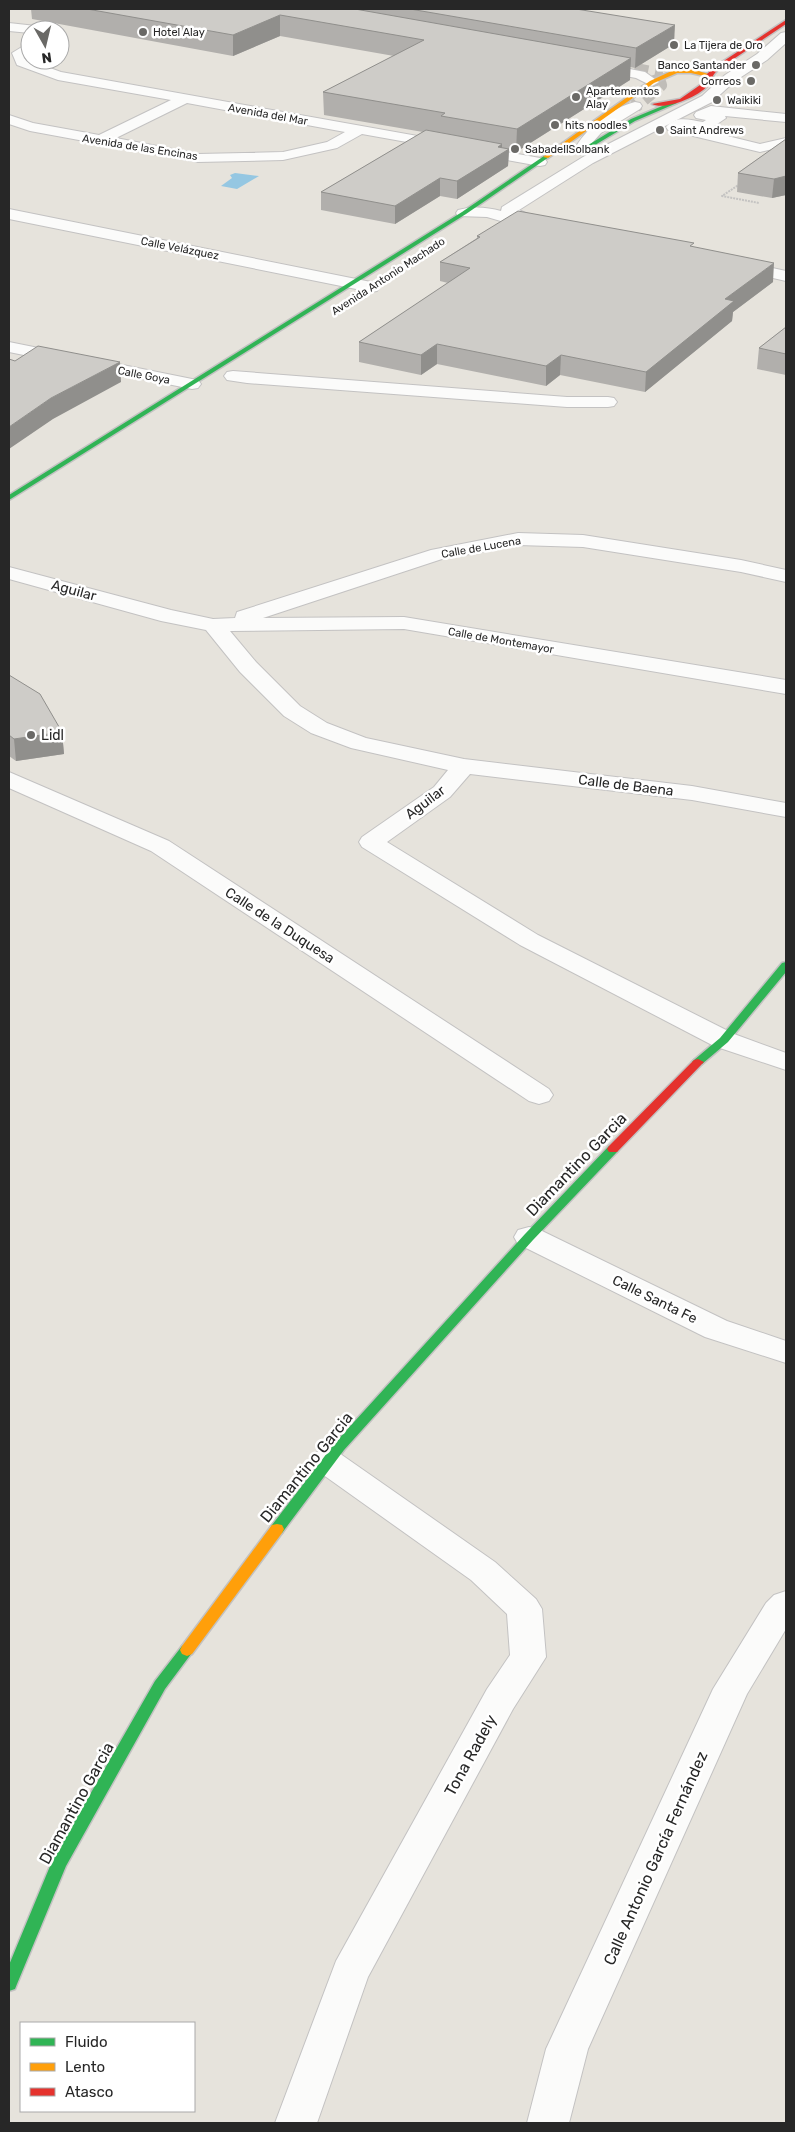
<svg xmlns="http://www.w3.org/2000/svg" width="795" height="2132" font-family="Rubik,sans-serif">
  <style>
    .water { fill: #95c7e2 }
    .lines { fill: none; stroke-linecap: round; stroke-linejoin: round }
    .street-tunnel { stroke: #c0bdb8; stroke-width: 14; stroke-dasharray: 14 7; stroke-linecap: butt }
    .street-casing { stroke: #c3c2c2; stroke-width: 2 }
    .fast-casing { stroke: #c3c2c2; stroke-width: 3 }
    .slow-casing { stroke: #c3c2c2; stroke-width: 3 }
    .jam-casing { stroke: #c3c2c2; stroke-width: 3 }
    .path { stroke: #c4c3c2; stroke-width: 2; stroke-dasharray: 2 1; stroke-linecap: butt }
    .street { fill: #fbfbfa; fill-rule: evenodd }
    .fast { fill: #30b455; fill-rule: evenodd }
    .slow { fill: #ff9f0a; fill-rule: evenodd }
    .jam { fill: #e5322d; fill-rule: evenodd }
    .wall { fill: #b1afac }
    .shaded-wall { fill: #908f8c }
    .building { fill: #ceccc8; stroke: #908f8c }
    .poi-dot { fill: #6a6966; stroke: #fff; stroke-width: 2 }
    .labels { text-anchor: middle; stroke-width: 5; stroke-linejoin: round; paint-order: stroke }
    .far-poi-label { font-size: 11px; fill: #272727; stroke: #fff; text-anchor: start }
    .far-street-label { font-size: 11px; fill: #272727; stroke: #fff }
    .street-label { font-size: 14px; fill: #272727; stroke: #fff }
    .poi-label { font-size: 14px; fill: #272727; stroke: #fff; text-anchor: start }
    .near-street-label { font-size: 16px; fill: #272727; stroke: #fff }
  </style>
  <rect width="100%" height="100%" fill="#e6e3dc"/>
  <path class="water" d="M235,173l24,3 -22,13 -16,-3 11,-8 -2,-3z"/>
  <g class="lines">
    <path class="street-tunnel" d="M593,61l63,13 4,11 -25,21"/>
    <defs>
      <g id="street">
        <path d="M9,23l27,3 7,4h-13v3l-21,-2z"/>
        <path d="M786,32v11l-19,17 -32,21 -23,21 -119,61 -74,47 13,6 20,5 2,3 -2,3c-10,3 -18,-2 -27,1l-38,-11 -29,-1 -2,-3 2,-3c14,-4 29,-3 43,1l1,-4 81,-50 119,-61 23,-21 32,-21 24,-21z"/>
        <path d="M30,42v10l-4,2 2,6 33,12 479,86 5,1 2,3 -2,3 -5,1 -178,-32 -25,14 -54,12 -85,2 -168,-31 -21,-7v-9l24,8 66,12 72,-35 -113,-20 -41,-15 -5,-12zM187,103l158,29 -18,10 -44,10 -85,2 -82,-16z"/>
        <path d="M594,62l51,10 14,10 -7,4 -16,-8 -47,-9 -2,-3 2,-3z"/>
        <path d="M635,102l5,1 2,3 -2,3 -39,24 -10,11 -5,10h-10l-2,-3c9,-21 39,-44 61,-49z"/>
        <path d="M711,106l75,8v8l-61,-6 1,2 -19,13 53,13 26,-6v8l-26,6 -92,-22 -2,-3c10,-12 24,-7 37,-5l3,-2 -10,-2 -2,-3 2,-3z"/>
        <path d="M9,209l362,73 6,1 2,4 -2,4 -6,1 -362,-73z"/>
        <path d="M736,260l50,11v10l-56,-13 -2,-3 2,-3z"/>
        <path d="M9,342l183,37 6,1 3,4 -3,4 -6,1 -183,-37z"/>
        <path d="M233,371l334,26h41l6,1 3,4 -3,4 -6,1h-41l-320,-24 -20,-3 -3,-4 3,-4z"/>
        <path d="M518,533l65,2 158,25 45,10v12l-45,-10 -158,-25 -65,-2 -76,14 -179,59 141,-1 382,63v14l-382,-65 -174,2 26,31 44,44 27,17 39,15 98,21 228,27 94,17v14l-94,-17 -222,-26 -20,23 -63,45 151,93 196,99 52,19v17l-72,-24 -194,-101 -158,-98 -3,-5 3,-5 72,-50 14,-17 -97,-22 -40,-15 -27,-17 -44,-44 -34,-42 -45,-9 -152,-42v-12l162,43 42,9 22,-1 2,-6 194,-62z"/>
        <path d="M9,772l160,69 380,248 4,6 -4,6 -10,3 -10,-3 -378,-250 -142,-63z"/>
        <path d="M529,1227l11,3 187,91 59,20v22l-81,-26 -187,-93 -4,-7 4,-7z"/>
        <path d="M327,1449l12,4 156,109 41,37 6,10 4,48 -33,52 -145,268 -51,146h-42l61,-162 151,-272 23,-34 -3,-41 -36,-34 -156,-111 -5,-8 5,-8z"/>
        <path d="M786,1591v38l-39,65 -159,355 -19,74h-42l19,-74 167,-360 53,-86 8,-8z"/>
      </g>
      <g id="fast">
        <path d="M672,102l5,1 -42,18 -55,33 -5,-1 56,-34z"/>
        <path d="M544,156l5,1 -83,57 -457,286v-5l453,-283z"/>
        <path d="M786,962v10l-58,70 -26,22h-8l-2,-2 2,-2 26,-22 62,-75z"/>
        <path d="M613,1145l6,4 -2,3 -84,88 -189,210 -62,83 -5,1 -5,-1 -2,-4 2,-4 62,-81 191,-210 84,-88z"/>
        <path d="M187,1644l5,2 2,4 -29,39 -99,177 -49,118 -2,5 -6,2v-26l44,-106 102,-178 27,-35z"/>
      </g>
      <g id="slow">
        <path d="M676,69h15l21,6 -3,2 -18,-4h-14l-23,10 -106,75 -5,-1 107,-76z"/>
        <path d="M277,1524l5,1 2,4 -2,4 -90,121 -5,2 -5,-2 -2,-4 2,-4 90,-121z"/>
      </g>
      <g id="jam">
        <path d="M786,20v4l-66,44c-9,8 -6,8 -11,16 -8,12 -44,27 -57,20l28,-5 23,-16 4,-9 9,-8z"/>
        <path d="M698,1059l6,3 -2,2 -85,88h-8l-2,-3 2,-3 85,-86z"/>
      </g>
    </defs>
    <use href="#street" class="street-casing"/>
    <use href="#fast" class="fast-casing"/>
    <use href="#slow" class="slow-casing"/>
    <use href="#jam" class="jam-casing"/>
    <path class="path" d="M740,184l-18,12 37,7"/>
    <use href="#street" class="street"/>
    <use href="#fast" class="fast"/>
    <use href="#slow" class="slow"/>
    <use href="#jam" class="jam"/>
  </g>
  <g class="wall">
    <path d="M31,9h545l98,35 -39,24 -5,-1v13l-114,72 -7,-2 -1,16 -51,33 -17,-3 -45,28 -74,-14v-18l102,-60 -99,-17 -1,-23 71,-36 -114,-20 -47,20 -201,-37z"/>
    <path d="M786,139v56l-14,3 -35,-6 1,-19z"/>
    <path d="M477,236l217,11 79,35 -40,30 -1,9 -87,71 -85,-17 -14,11 -109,-22 -16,11 -62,-13v-20l89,-59 -8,-2v-19l37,-24z"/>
    <path d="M786,327v48l-29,-6 2,-21z"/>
    <path d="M9,675l53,57 2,22 -48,7 -7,-5z"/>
  </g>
  <g class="shaded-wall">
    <path d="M280,15v21l-47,20v-21z"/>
    <path d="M675,25l-1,19 -39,24 1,-20z"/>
    <path d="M631,58l-1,22 -114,72 1,-23z"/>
    <path d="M502,144v9l7,-4 -1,17 -51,33v-18l41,-34z"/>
    <path d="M786,176v19l-14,3 2,-19z"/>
    <path d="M440,178v18l-45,28v-18z"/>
    <path d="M774,263l-1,19 -40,30 -1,9 -87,71 1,-20 79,-73z"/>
    <path d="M437,344v20l-16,11v-20z"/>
    <path d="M561,355l-1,20 -14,11v-20z"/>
    <path d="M120,362l1,20 -68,37 -44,30v-22l42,-29z"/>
    <path d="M62,732l2,22 -48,7 -2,-22z"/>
  </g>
  <g class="building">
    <path d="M87,9h268l276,49 -114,71 -76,-13 4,-3 -122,-21 101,-52 -144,-25 -47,20z"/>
    <path d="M410,9h166l99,16 -39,23z"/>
    <path d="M426,130l76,14 -4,3 11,2 -52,32 -17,-3 -45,28 -74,-14z"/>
    <path d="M786,139v37l-12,3 -36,-6z"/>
    <path d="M518,211l176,32 -4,3 84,17 -49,36 9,2 -88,71 -85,-17 -15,11 -109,-22 -16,11 -62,-13 111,-74 -30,-6 40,-25 -3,-1z"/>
    <path d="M786,327v27l-27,-6z"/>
    <path d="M38,346l82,16 -69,36 -42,29v-68l6,2z"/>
    <path d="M9,675l31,19 22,38 -48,7 -5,-4z"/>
  </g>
  <g class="poi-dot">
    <circle cx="143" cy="32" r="5"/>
    <circle cx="674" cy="45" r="5"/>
    <circle cx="756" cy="65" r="5"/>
    <circle cx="751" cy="81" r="5"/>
    <circle cx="576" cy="97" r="5"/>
    <circle cx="717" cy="100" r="5"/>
    <circle cx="555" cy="125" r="5"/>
    <circle cx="660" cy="130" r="5"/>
    <circle cx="515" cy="149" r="5"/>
    <circle cx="31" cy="735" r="5"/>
  </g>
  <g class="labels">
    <g class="far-poi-label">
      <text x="153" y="36">Hotel Alay</text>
      <text x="684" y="49">La Tijera de Oro</text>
      <text x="746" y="69" text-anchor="end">Banco Santander</text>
      <text x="741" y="85" text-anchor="end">Correos</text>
      <text x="586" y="95">Apartementos<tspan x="586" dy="13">Alay</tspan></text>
      <text x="727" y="104">Waikiki</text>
      <text x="565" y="129">hits noodles</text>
      <text x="670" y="134">Saint Andrews</text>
      <text x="525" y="153">SabadellSolbank</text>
    </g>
    <g class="far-street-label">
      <text transform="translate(268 114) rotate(10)" y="4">Avenida del Mar</text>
      <text transform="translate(140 147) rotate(9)" y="4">Avenida de las Encinas</text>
      <text transform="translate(180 248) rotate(11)" y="4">Calle Velázquez</text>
      <text transform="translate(388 276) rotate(-33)" y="4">Avenida Antonio Machado</text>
      <text transform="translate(144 375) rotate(11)" y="4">Calle Goya</text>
      <text transform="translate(481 547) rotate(-10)" y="4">Calle de Lucena</text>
      <text transform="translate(501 640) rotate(10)" y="4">Calle de Montemayor</text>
    </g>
    <g class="street-label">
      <text transform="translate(74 590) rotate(15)" y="5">Aguilar</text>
      <text transform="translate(626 785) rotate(7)" y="5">Calle de Baena</text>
      <text transform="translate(425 802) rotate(-37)" y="5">Aguilar</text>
      <text transform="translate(280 925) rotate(33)" y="5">Calle de la Duquesa</text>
      <text transform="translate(655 1299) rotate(26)" y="5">Calle Santa Fe</text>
    </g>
    <g class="poi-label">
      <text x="41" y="740">Lidl</text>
    </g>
    <g class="near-street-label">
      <text transform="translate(576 1164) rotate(-46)" y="6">Diamantino Garcia</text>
      <text transform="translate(306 1467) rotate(-51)" y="6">Diamantino Garcia</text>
      <text transform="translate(470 1755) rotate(-61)" y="6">Tona Radely</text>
      <text transform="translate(76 1803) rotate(-61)" y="6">Diamantino Garcia</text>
      <text transform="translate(655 1858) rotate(-66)" y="6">Calle Antonio García Fernández</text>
    </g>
  </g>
  <rect width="795" height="2132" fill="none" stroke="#272727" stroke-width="20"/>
  <rect x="20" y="2022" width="175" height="90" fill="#ffffff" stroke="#a9a9a9"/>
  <rect x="30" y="2038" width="25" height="8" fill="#30b455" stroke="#a9a9a9"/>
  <text x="65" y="2047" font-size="15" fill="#272727">Fluido</text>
  <rect x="30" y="2063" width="25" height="8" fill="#ff9f0a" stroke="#a9a9a9"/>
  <text x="65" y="2072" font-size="15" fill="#272727">Lento</text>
  <rect x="30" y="2088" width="25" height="8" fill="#e5322d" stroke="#a9a9a9"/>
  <text x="65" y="2097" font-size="15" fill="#272727">Atasco</text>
  <g transform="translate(45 45) rotate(172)"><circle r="24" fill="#ffffff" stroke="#a9a9a9"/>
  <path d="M0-4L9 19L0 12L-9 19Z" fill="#6a6966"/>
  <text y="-8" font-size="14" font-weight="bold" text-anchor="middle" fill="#272727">N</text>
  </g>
</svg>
